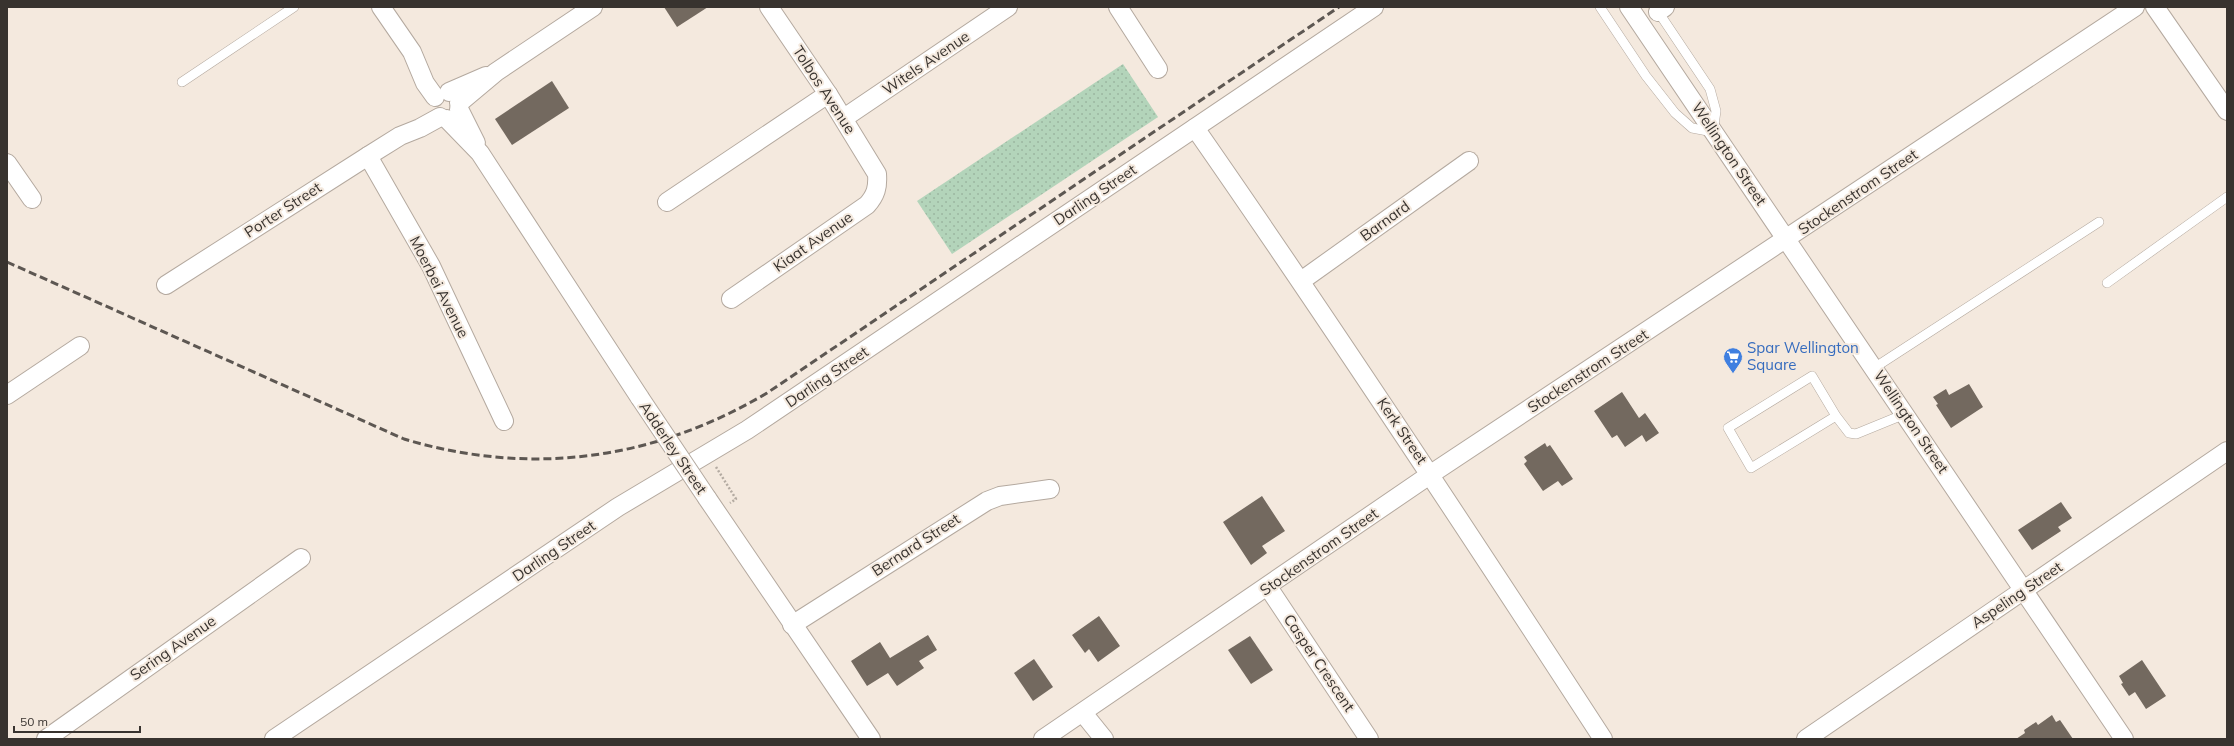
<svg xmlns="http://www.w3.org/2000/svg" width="2234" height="746" font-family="Mulish,sans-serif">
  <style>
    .grass { fill: url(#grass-dots) }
    .building { fill: #73695f }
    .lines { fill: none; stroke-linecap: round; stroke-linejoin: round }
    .lane-casing { stroke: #b4a99f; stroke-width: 10 }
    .street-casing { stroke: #b4a99f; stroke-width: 20 }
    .path { stroke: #b4aba2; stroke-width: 2.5; stroke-dasharray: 2 2; stroke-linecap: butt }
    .lane { stroke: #fff; stroke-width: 9 }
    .street { stroke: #fff; stroke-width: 18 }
    .rail { stroke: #5d5752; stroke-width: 3; stroke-dasharray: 8 4; stroke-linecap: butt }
    .street-bridge-casing { stroke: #b4a99f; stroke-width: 20; stroke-linecap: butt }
    .street-bridge { stroke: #fff; stroke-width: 18 }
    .labels { text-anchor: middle; stroke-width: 4; stroke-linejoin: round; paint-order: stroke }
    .street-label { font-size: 15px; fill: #38332f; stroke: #f4e9de }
    .shop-label { font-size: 15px; fill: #366cbe; stroke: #f4e9de; text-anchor: start }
  </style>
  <defs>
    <pattern id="grass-dots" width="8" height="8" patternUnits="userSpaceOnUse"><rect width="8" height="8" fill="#b3d4ba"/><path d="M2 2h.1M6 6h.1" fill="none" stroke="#9bb6a0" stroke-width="1.8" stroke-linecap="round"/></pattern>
  </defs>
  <rect width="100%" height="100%" fill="#f4e9de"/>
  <path class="grass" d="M1123,64l35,53 -206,137 -35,-53z"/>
  <g class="building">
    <path d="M664,7h44l-31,20z"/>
    <path d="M552,81l17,27 -57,37 -17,-26z"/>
    <path d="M1969,384l14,23 -32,21 -15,-23 2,-1 -5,-7 13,-8 3,6z"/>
    <path d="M1622,392l17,26 6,-5 14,20 -13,9 -4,-7 -17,12 -8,-12 -5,3 -18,-27z"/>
    <path d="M1545,443l2,4 3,-2 23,34 -11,7 -4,-5 -15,10 -19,-27 3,-3 -3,-4z"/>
    <path d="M1262,496l23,35 -23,15 5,7 -16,12 -28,-43z"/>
    <path d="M2061,502l11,16 -14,9 3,4 -29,19 -14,-20z"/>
    <path d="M1099,616l21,30 -22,16 -9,-13 -4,4 -13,-18z"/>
    <path d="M928,635l9,15 -18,11 5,7 -27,18 -9,-13 -21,13 -16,-25 29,-19 10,16z"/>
    <path d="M1250,636l23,34 -22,14 -23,-34z"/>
    <path d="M1034,659l19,28 -20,14 -19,-28z"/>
    <path d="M2142,660l24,36 -20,13 -11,-17 -6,4 -8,-12 2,-1 -4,-7z"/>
    <path d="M2052,715l4,7 4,-2 13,19h-57l9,-6 -1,-3 12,-8 2,3z"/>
  </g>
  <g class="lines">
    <defs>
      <g id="lane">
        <path d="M1600,7l46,69 29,37 17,15 21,4 3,-21 -6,-22 -53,-79"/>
        <path d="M182,82l112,-75"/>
        <path d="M2107,283l120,-86"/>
        <path d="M1874,368l225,-146"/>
        <path d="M1836,416l-85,52 -23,-40 84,-52 24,40 13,17 7,1 49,-20"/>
      </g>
      <g id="street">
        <path d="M381,7l31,45 13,31 10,14"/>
        <path d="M1118,7l40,62"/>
        <path d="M1629,7l495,732"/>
        <path d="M2155,7l72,104"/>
        <path d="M1658,12l7,-5"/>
        <path d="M449,92l37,-16"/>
        <path d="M459,103l37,-31 97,-65"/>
        <path d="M459,109l17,34"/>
        <path d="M844,118l164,-111"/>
        <path d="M447,119l33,34 160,245"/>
        <path d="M1195,128c140,201 274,405 408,611"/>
        <path d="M368,156l63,110 73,155"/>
        <path d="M7,163l25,36"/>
        <path d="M667,202l161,-108"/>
        <path d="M1301,281l168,-120"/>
        <path d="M166,285l202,-129 32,-20 20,-8 20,-11"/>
        <path d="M731,299l136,-94c9,-10 11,-18 10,-31l-49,-80 -59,-87"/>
        <path d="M7,395l73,-49"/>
        <path d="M707,498l164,241"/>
        <path d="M1268,587l101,152"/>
        <path d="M792,625l195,-124 13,-5 50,-7"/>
        <path d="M1083,713l21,26"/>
        <path d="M46,739l255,-181"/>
        <path d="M274,739l344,-232 129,-77 627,-423"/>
        <path d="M1043,739l388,-265 704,-467"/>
        <path d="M1806,739l421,-288"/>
      </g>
    </defs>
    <use href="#lane" class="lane-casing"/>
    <use href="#street" class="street-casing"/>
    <path class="path" d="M716,467l20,32 -6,4"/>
    <use href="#lane" class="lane"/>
    <use href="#street" class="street"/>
    <path class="rail" d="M7,262l397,177c127,38 250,21 363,-46l572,-386"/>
    <defs>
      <path id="street-bridge" d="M640,398l67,100"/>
    </defs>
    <use href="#street-bridge" class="street-bridge-casing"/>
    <use href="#street-bridge" class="street-bridge"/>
  </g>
  <defs>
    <symbol id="supermarket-pin" viewBox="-11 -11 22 30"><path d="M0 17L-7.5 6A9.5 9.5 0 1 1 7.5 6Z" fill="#3f7fe0" stroke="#f4e9de"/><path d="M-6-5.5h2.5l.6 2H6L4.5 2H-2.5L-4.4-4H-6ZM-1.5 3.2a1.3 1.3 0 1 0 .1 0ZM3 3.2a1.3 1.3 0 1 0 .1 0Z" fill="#fff"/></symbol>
  </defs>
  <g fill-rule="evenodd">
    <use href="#supermarket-pin" x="1722" y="346" width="22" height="30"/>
  </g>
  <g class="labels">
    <g class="street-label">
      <text transform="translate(926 63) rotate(-34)" y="5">Witels Avenue</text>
      <text transform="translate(824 90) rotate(57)" y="5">Tolbos Avenue</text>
      <text transform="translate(1729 154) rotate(56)" y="5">Wellington Street</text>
      <text transform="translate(1858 192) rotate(-34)" y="5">Stockenstrom Street</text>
      <text transform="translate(1095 195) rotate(-34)" y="5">Darling Street</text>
      <text transform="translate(283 210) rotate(-33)" y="5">Porter Street</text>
      <text transform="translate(1385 221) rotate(-36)" y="5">Barnard</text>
      <text transform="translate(813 242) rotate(-35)" y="5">Kiaat Avenue</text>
      <text transform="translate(439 287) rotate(63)" y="5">Moerbei Avenue</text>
      <text transform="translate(1588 371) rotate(-33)" y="5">Stockenstrom Street</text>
      <text transform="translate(827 377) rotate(-34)" y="5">Darling Street</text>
      <text transform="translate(1911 422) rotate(56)" y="5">Wellington Street</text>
      <text transform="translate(1402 431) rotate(56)" y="5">Kerk Street</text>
      <text transform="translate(673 448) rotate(56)" y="5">Adderley Street</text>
      <text transform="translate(916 545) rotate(-33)" y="5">Bernard Street</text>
      <text transform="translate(554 551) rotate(-34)" y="5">Darling Street</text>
      <text transform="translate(1319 552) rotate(-35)" y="5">Stockenstrom Street</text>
      <text transform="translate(2017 595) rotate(-34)" y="5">Aspeling Street</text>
      <text transform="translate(173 648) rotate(-35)" y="5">Sering Avenue</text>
      <text transform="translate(1319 663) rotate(56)" y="5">Casper Crescent</text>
    </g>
    <g class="shop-label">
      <text x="1747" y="353">Spar Wellington<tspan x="1747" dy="17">Square</tspan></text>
    </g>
  </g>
  <rect width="2234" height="746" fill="none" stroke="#38332f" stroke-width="16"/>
  <path d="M14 726v6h126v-6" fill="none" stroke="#38332f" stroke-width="2"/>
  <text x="20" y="726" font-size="12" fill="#38332f" stroke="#f4e9de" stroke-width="3" paint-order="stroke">50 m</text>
</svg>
